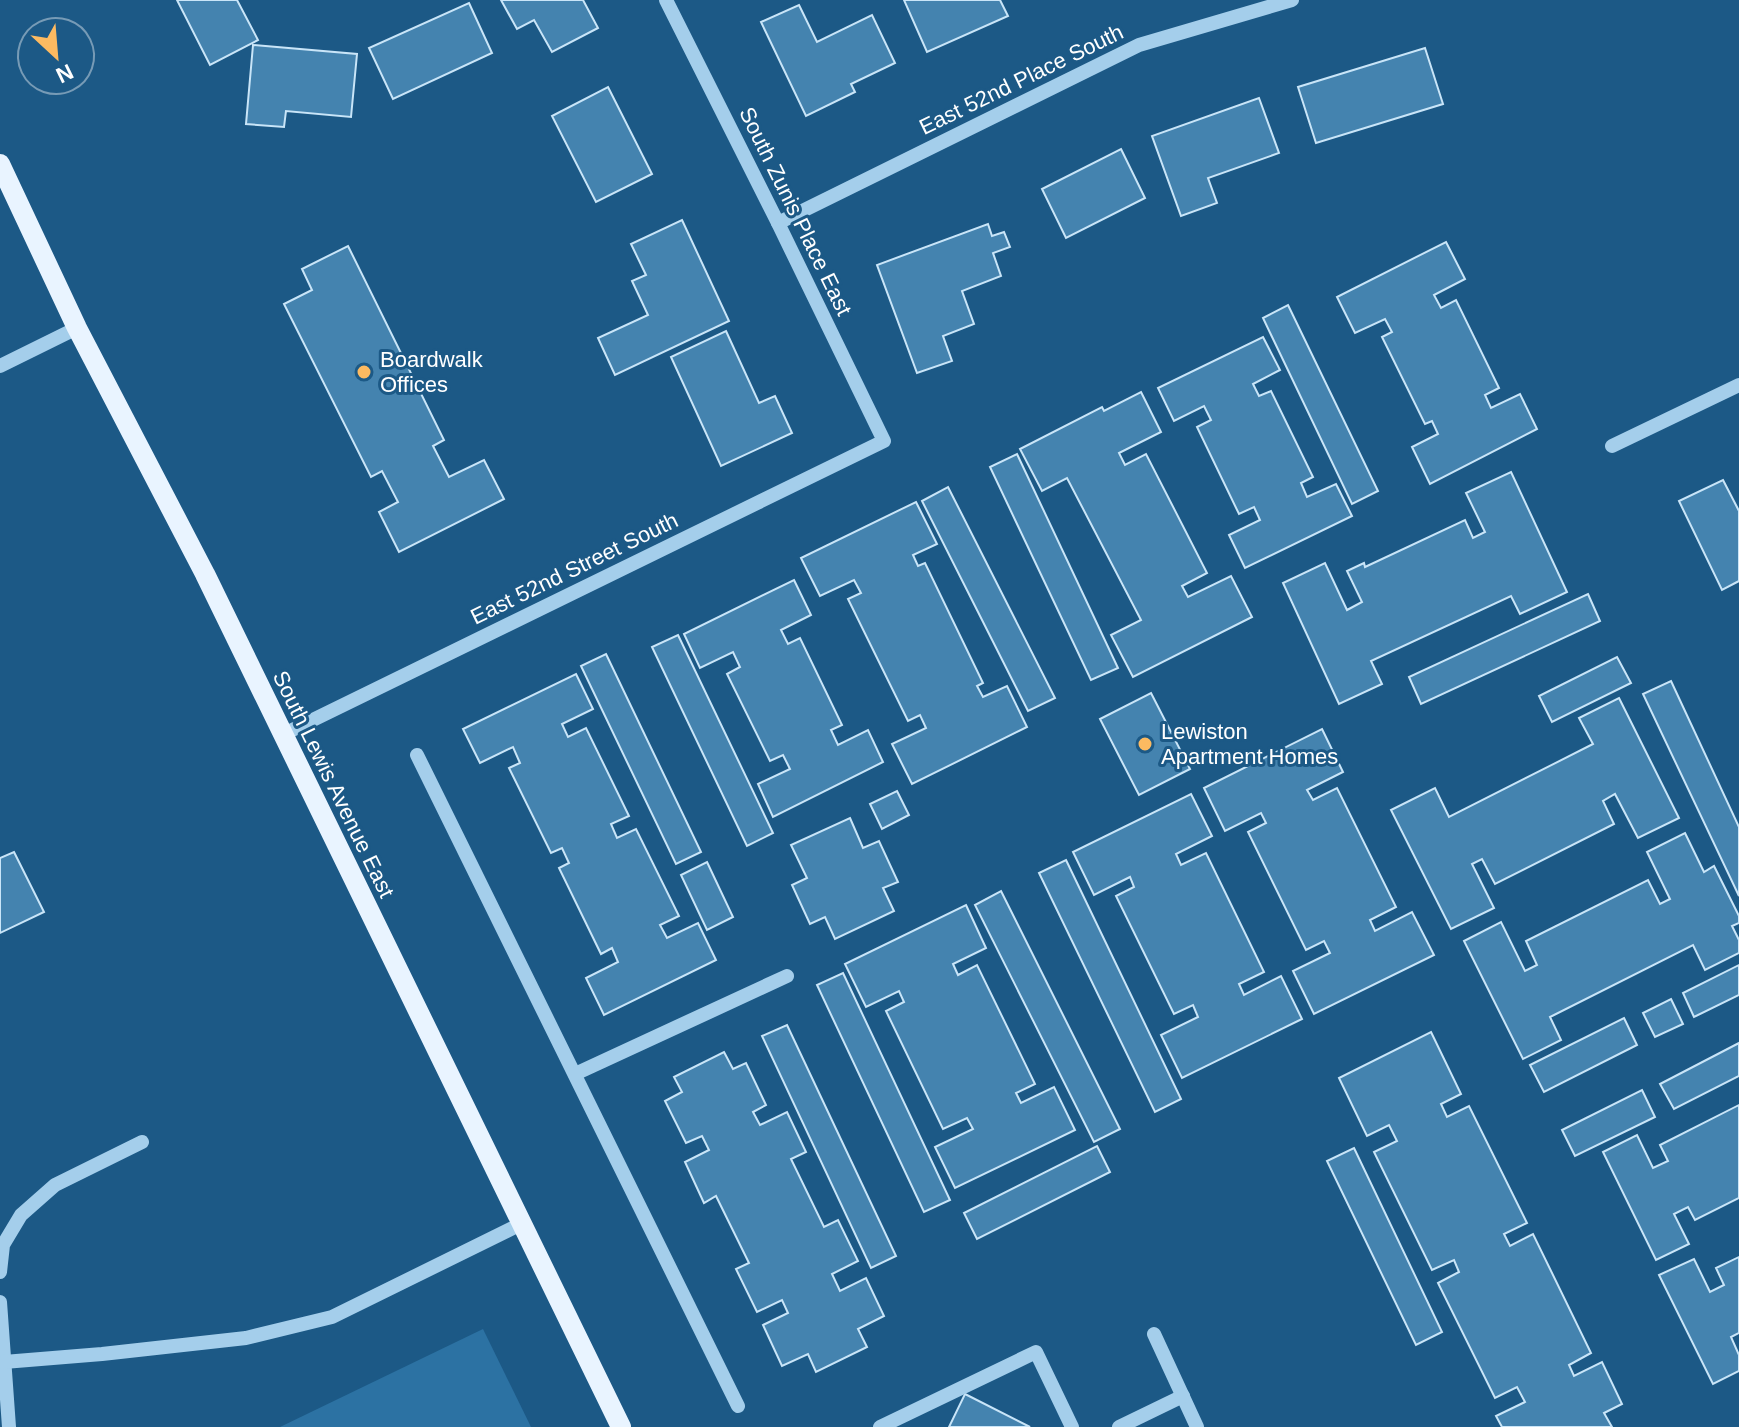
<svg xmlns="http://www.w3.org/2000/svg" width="1739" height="1427" font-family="Helvetica,sans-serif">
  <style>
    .green { fill: #2c72a3 }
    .building { fill: #4483af; stroke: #c9e5f8; stroke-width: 2 }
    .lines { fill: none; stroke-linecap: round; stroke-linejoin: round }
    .minor { stroke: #a4ceeb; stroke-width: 14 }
    .major { stroke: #e9f4ff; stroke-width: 20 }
    .poi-dot { fill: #fcba61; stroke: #1c5986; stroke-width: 3 }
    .labels { text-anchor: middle; stroke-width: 6; stroke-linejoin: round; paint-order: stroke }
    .street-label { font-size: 22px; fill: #fff; stroke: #1c5986 }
    .poi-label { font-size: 22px; fill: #fff; stroke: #1c5986; text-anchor: start }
  </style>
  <rect width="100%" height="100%" fill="#1c5986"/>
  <path class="green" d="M483,1329l48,98h-251z"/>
  <g class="building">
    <path d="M177,0h60l21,40 -48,25z"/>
    <path d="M501,0h82l15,28 -46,24 -18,-32 -17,9z"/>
    <path d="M904,0h96l8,16 -81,36z"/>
    <path d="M469,3l23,50 -99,46 -24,-51z"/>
    <path d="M799,5l18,37 55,-27 23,48 -44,21 4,8 -49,24 -45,-94z"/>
    <path d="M253,45l104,9 -6,63 -65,-6 -2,16 -38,-3z"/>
    <path d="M1425,48l18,56 -127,39 -18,-56z"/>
    <path d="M608,87l44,87 -56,28 -44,-86z"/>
    <path d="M1259,98l20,55 -71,25 9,25 -36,13 -29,-80z"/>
    <path d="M1121,149l24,49 -79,40 -24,-49z"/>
    <path d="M682,220l47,101 -114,54 -17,-37 50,-23 -16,-34 14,-6 -15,-31z"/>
    <path d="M988,224l4,12 12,-4 6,15 -17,6 8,23 -39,15 12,33 -31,12 9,25 -35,12 -40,-108z"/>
    <path d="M1446,242l19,37 -31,16 7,13 15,-8 43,88 -14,7 6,13 29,-14 17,35 -107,55 -18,-37 26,-13 -6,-13 -7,3 -43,-87 10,-5 -7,-13 -30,14 -18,-36z"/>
    <path d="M348,246l96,194 -11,6 16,31 35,-17 20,39 -105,53 -20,-40 19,-10 -16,-31 -11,6 -87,-173 28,-14 -10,-21z"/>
    <path d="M1288,305l90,186 -26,13 -89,-186z"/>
    <path d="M726,331l33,72 16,-7 17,37 -71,33 -50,-109z"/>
    <path d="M1263,337l17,33 -27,14 6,12 12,-5 42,86 -12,6 6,14 29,-13 16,32 -107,52 -16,-33 31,-15 -6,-13 -15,7 -42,-87 14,-7 -7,-14 -30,15 -16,-33z"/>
    <path d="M1141,392l20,40 -42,21 6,12 21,-11 61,119 -25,13 6,11 43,-21 21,41 -119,60 -22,-42 30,-15 -74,-142 -25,13 -22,-42 82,-42 2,4z"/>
    <path d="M1017,454l101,214 -27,12 -101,-213z"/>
    <path d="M1511,472l56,120 -47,22 -9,-18 -140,65 11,23 -43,20 -56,-121 42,-20 22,47 15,-8 -15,-31 17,-8 1,4 100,-47 8,18 12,-6 -19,-39z"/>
    <path d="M1723,480l16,31v70l-17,9 -43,-89z"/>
    <path d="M948,487l107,211 -27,13 -106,-210z"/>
    <path d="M916,502l21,42 -24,11 5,11 7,-3 58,120 -6,3 6,11 24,-11 20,41 -115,57 -20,-40 34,-16 -6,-13 -12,6 -60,-122 13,-6 -7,-13 -34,16 -19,-38z"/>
    <path d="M794,580l17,35 -30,15 7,14 12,-6 42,87 -11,5 7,15 30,-15 15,32 -110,55 -15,-33 32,-15 -7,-14 -13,6 -43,-87 13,-7 -7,-15 -33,16 -16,-34z"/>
    <path d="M1588,594l12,27 -179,83 -12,-27z"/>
    <path d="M678,635l95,198 -26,13 -95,-199z"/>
    <path d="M606,654l95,198 -25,12 -95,-198z"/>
    <path d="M1617,657l14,26 -79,39 -13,-26z"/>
    <path d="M576,674l17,35 -31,15 6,13 18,-9 43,88 -18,8 6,14 19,-9 43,87 -19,9 7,13 31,-15 18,37 -112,55 -18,-37 32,-16 -6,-14 -11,6 -42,-86 10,-5 -7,-15 -11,5 -42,-85 11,-5 -7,-16 -33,16 -17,-34z"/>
    <path d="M1671,681l68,146v69l-96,-202z"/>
    <path d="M1151,693l39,76 -51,26 -39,-76z"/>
    <path d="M1619,698l60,120 -41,20 -23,-44 -12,7 11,23 -119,60 -13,-25 -10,5 22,44 -43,21 -60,-119 44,-22 14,29 144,-73 -14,-26z"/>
    <path d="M1322,729l21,43 -36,18 6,10 24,-12 59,119 -26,13 5,11 37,-19 22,43 -120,59 -21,-43 37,-18 -6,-12 -18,9 -58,-118 18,-9 -5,-10 -36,18 -21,-43z"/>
    <path d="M897,791l12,24 -27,14 -12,-25z"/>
    <path d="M1191,794l21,42 -36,18 5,11 25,-12 58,119 -25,12 5,11 37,-19 21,43 -120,59 -21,-43 37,-18 -5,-12 -19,9 -58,-118 18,-9 -4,-10 -36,18 -21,-43z"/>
    <path d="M850,818l13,30 16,-7 19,41 -15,6 11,23 -59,28 -10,-22 -15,7 -18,-39 15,-7 -16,-33z"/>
    <path d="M1685,833l19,39 10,-6 25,50v7l-7,3 7,14v13l-34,17 -12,-25 -143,72 11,23 -38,19 -59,-118 37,-19 24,49 12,-6 -11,-24 122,-61 12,24 10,-5 -23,-47z"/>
    <path d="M14,852l30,60 -44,21v-75z"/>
    <path d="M1066,860l115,239 -26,13 -116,-239z"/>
    <path d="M707,862l26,55 -26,13 -26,-55z"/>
    <path d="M1001,891l119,238 -26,13 -119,-237z"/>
    <path d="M966,905l20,43 -33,16 5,11 19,-10 58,119 -19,9 5,10 33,-16 21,43 -120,58 -20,-41 38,-18 -6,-11 -24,11 -57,-118 18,-9 -5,-11 -33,16 -21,-43z"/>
    <path d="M1739,965v30l-45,22 -11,-24z"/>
    <path d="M843,973l107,227 -26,12 -107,-227z"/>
    <path d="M1671,999l12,25 -28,13 -12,-24z"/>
    <path d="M1624,1018l13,27 -93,47 -14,-27z"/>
    <path d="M787,1025l109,231 -25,12 -109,-232z"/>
    <path d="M1431,1032l30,62 -20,10 6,13 22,-11 58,117 -23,11 6,12 23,-12 58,119 -22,12 5,11 28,-14 20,42 -18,9 8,14h-110l-6,-11 29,-14 -8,-15 -22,11 -57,-115 21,-11 -5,-12 -22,10 -58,-118 23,-11 -8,-16 -22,11 -28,-58z"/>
    <path d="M1739,1043v33l-65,33 -14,-25z"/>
    <path d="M724,1052l9,17 13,-6 20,42 -13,7 7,13 27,-13 19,40 -15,7 33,68 14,-7 20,41 -26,13 8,17 26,-13 18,38 -26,13 9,18 -51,25 -8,-18 -26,12 -19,-41 25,-12 -6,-13 -25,12 -21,-43 13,-6 -33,-67 -12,7 -19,-41 24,-12 -7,-14 -16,7 -21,-42 17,-9 -8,-15z"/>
    <path d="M1642,1090l13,27 -80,39 -13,-26z"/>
    <path d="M1739,1105v93l-44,22 -7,-13 -14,7 15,30 -33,16 -53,-108 34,-17 16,33 15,-7 -8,-16z"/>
    <path d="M1097,1146l13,26 -133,67 -13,-26z"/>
    <path d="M1354,1148l88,184 -26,13 -89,-184z"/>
    <path d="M1739,1257v76l-8,4 8,18v16l-26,13 -54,-109 35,-16 16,33 14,-7 -8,-17z"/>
    <path d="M965,1394l65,33h-81z"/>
  </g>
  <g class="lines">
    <g class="minor">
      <path d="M778,223l361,-178 153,-45"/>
      <path d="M0,366l77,-38"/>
      <path d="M1612,446l127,-61"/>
      <path d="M282,735l602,-294 -106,-218 -112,-223"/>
      <path d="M417,755l321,651"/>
      <path d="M575,1074l212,-98"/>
      <path d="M0,1272l3,-27 18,-30 34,-30 87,-43"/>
      <path d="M0,1302l9,125"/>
      <path d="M1154,1334l43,93"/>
      <path d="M4,1362l98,-8 144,-16 86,-21 189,-93"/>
      <path d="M880,1427l156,-75 36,75"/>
      <path d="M1119,1427l64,-31"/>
    </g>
    <path class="major" d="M0,164l77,164 128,246 416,853"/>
  </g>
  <g class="poi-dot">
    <circle cx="364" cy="372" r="8"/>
    <circle cx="1145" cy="744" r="8"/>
  </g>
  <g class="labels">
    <g class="street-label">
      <text transform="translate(1021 79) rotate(-26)" y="8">East 52nd Place South</text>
      <text transform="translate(796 211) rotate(64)" y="8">South Zunis Place East</text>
      <text transform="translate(574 568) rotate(-26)" y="8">East 52nd Street South</text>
      <text transform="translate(334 784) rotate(64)" y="8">South Lewis Avenue East</text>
    </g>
    <g class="poi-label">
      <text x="380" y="367">Boardwalk<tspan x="380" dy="25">Offices</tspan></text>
      <text x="1161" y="739">Lewiston<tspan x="1161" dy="25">Apartment Homes</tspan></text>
    </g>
  </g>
  <g transform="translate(56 56) rotate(154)"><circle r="38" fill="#1c5986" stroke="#779bb6" stroke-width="2"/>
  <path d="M0-6L14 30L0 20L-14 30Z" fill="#fcba61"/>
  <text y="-12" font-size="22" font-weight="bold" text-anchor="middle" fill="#ffffff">N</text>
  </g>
</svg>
